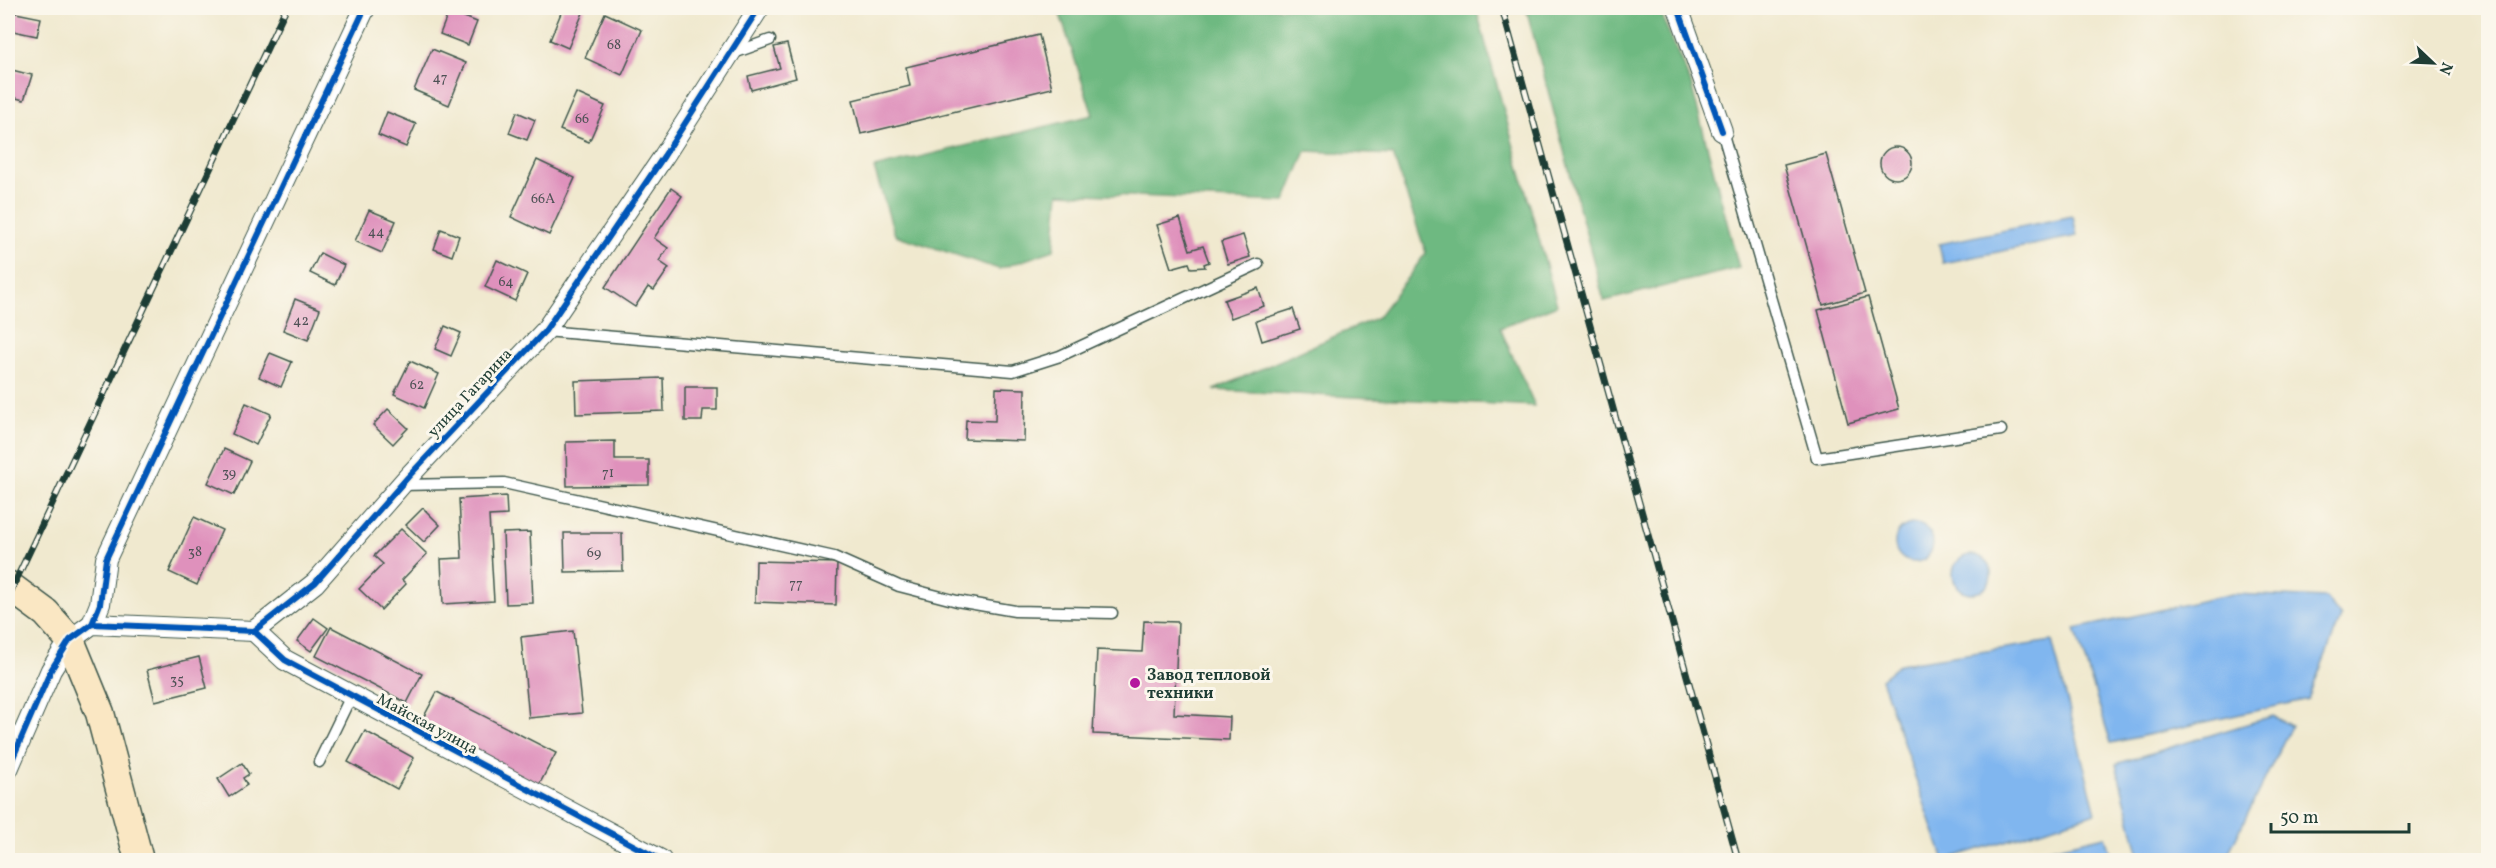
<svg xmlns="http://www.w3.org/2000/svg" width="2496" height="868" font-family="Vollkorn,serif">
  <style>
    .forest { fill: #6eb981; stroke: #467b5a; stroke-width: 1.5 }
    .water { fill: #80b6ef; stroke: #507a92; stroke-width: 1.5 }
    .building { fill: #df91bc }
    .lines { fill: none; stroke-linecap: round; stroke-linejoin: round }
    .service-casing { stroke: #3e574b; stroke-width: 13 }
    .minor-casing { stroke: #3e574b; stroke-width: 22 }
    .secondary-casing { stroke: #3e574b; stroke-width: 31 }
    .service { stroke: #fff; stroke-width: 10 }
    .minor { stroke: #fff; stroke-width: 20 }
    .secondary { stroke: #fae7c3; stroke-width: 28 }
    .rail-casing { stroke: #1f3d34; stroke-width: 7 }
    .rail { stroke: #fbf7ec; stroke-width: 4.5; stroke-dasharray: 14; stroke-linecap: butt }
    .cycleway-casing { stroke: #fbf7ec; stroke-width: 10 }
    .cycleway { stroke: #0057b8; stroke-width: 6 }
    .poi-dot { fill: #b5179e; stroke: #fbf7ec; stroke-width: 2 }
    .labels { text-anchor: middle; stroke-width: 6; stroke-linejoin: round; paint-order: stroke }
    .number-label { font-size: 14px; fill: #4f5256 }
    .street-label { font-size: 16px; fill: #1f3d34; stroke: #fbf7ec }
    .poi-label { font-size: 16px; font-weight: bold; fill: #1f3d34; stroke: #fbf7ec; text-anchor: start }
  </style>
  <rect width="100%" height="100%" fill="#fbf7ec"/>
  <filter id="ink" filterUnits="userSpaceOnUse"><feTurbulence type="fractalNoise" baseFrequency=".0167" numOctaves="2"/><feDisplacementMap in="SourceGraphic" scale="12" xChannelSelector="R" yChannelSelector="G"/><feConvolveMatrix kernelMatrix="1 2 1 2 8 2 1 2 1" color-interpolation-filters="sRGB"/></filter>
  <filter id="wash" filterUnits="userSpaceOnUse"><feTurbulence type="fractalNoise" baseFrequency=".008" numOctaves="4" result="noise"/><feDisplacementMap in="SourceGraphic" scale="24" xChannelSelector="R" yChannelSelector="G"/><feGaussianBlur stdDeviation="1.35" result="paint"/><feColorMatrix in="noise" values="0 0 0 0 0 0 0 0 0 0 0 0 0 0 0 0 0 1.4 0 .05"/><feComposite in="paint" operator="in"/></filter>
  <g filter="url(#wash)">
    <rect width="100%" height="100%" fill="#f0e9cf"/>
    <g class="forest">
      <path d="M1058,8h418l81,297 -57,23 35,78 -321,-16 164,-73 48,-64 -33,-98 -87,-4 -21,51 -226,-9 -5,57 -55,19 -104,-34 -21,-67 219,-53z"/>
      <path d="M1526,8h132l33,76 48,184 -135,33z"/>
    </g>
    <g class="water">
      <path d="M2073,216l4,20 -134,27 -4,-19z"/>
      <circle cx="1914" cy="543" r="19"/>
      <circle cx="1972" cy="574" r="19"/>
      <path d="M2232,594l94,4 15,19 -33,82 -197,44 -36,-114z"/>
      <path d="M2052,641l44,172 -152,47 -63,-181 19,-15z"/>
      <path d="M2273,716l18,10 -66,134h-85l-24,-96z"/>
      <path d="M2105,836l7,24h-110z"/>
    </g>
    <g id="blocks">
      <g class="building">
        <path d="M563,8h22l-17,40 -18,-8z"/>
        <path d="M449,11l28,11 -9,23 -28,-11z"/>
        <path d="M11,12l30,6 -4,18 -29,-6z"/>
        <path d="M605,13l37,17 -20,45 -37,-17z"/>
        <path d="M1039,35l13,53 -191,46 -8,-34 57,-14 -4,-19z"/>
        <path d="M787,44l9,34 -45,12 -3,-14 32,-8 -6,-21z"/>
        <path d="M432,49l34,14 -17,42 -35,-15z"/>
        <path d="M8,69l24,6 -8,25 -16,-4z"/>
        <path d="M576,93l29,13 -16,36 -29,-12z"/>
        <path d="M387,112l29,12 -10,23 -28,-12z"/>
        <path d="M517,112l18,8 -8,20 -18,-7z"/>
        <circle cx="1896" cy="163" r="16"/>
        <path d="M1826,154l39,139 -42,12 -39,-140z"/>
        <path d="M537,160l38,18 -26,57 -38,-18z"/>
        <path d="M671,188l11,8 -28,42 14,10 -9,13 10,7 -15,22 -6,-3 -13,20 -30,-20z"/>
        <path d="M369,210l27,11 -14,32 -27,-12z"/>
        <path d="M1180,218l10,32 13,-4 6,16 -5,2 1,3 -14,1 -2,-5 -18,5 -14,-43z"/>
        <path d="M441,229l18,7 -7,20 -18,-7z"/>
        <path d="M1243,235l7,22 -22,7 -7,-22z"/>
        <path d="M320,253l24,12 -9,20 -25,-12z"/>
        <path d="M497,260l30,14 -12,27 -30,-14z"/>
        <path d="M1258,288l6,18 -33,12 -7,-18z"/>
        <path d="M1868,297l31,112 -51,14 -30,-113z"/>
        <path d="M295,299l25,10 -12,31 -25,-10z"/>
        <path d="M1293,309l7,20 -38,12 -6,-20z"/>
        <path d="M445,326l16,7 -10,23 -16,-7z"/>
        <path d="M270,353l22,9 -11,25 -22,-10z"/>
        <path d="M410,361l29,13 -15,34 -30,-14z"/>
        <path d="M663,378l1,33 -88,3 -1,-33z"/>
        <path d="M685,387h32v23h-14l-1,11h-17z"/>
        <path d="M996,388l29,1 -1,52 -59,-2 1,-19 29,1z"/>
        <path d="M246,403l25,11 -15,31 -24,-11z"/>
        <path d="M388,409l20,19 -15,16 -20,-19z"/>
        <path d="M615,441v19h34v25l-82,1 -1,-44z"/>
        <path d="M224,449l26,12 -16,34 -26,-12z"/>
        <path d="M506,496l1,19 -18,1 5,85 -51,3 -2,-45 21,-1 -3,-59z"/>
        <path d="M423,508l17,17 -16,17 -18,-17z"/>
        <path d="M194,517l28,13 -25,55 -28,-13z"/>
        <path d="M401,529l26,25 -25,26 4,4 -25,26 -22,-21 24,-25 -9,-8z"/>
        <path d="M530,532l3,71 -27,1 -3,-71z"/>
        <path d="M564,533h58l1,38 -58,1z"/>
        <path d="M756,561l81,2 -1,42 -81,-3z"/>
        <path d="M314,618l14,10 -17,23 -14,-10z"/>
        <path d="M1144,621l34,1 -4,92 56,3 -1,23 -136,-6 4,-84 45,2z"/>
        <path d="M331,627l91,47 -15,29 -91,-47z"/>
        <path d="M573,631l9,82 -53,5 -8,-81z"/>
        <path d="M199,657l8,31 -52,13 -8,-31z"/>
        <path d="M437,692l119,61 -17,32 -119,-61z"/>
        <path d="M365,731l49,27 -17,31 -49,-27z"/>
        <path d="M242,763l7,11 -6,4 4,7 -18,12 -11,-18z"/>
      </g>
    </g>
  </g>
  <g filter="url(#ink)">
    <use href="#blocks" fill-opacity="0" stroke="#3e574b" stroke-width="1.5"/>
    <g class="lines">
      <defs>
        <g id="service">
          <path d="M731,54l39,-14"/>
          <path d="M1722,131l95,327 184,-28"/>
          <path d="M545,331l468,40 47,-15 198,-92"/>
          <path d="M401,485l103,-2 330,74 65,29 58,15 58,10 97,2"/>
          <path d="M319,762l32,-66"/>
        </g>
        <g id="minor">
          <path d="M1678,8l44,123"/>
          <path d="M92,624l8,-20 6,-45 259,-551"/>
          <path d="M254,631l31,29 376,200"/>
          <path d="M8,769l43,-99 19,-30 22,-16 162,7 61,-48 93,-106 137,-146 119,-175 95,-148"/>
        </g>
        <path id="secondary" d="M8,585l38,28 24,27 30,73 39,147"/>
      </defs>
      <use href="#service" class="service-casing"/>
      <use href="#minor" class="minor-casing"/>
      <use href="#secondary" class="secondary-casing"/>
      <use href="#service" class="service"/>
      <use href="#minor" class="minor"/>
      <use href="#secondary" class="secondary"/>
      <defs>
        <g id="rail">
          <path d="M1502,8l236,852"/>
          <path d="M8,597l278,-589"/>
        </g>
      </defs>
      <use href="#rail" class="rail-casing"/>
      <use href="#rail" class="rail"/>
      <defs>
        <g id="cycleway">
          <path d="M1678,8l44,123"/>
          <path d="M92,624l8,-20 6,-45 259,-551"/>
          <path d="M254,631l31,29 376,200"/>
          <path d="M8,769l43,-99 19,-30 22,-16 162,7 61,-48 93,-106 137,-146 119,-175 95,-148"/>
        </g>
      </defs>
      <use href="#cycleway" class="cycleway-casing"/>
      <use href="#cycleway" class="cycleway"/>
    </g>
  </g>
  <circle class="poi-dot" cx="1135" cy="683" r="6"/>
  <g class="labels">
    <g class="number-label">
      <text x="614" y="49">68</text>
      <text x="440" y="82">47</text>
      <text x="582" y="123">66</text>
      <text x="543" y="203">66А</text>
      <text x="376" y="236">44</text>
      <text x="506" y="286">64</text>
      <text x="301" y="325">42</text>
      <text x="417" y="389">62</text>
      <text x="229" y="477">39</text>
      <text x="608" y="477">71</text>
      <text x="195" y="556">38</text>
      <text x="594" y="557">69</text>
      <text x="796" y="588">77</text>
      <text x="177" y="684">35</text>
    </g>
    <g class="street-label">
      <text transform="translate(469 392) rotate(-47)" y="6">улица Гагарина</text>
      <text transform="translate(428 723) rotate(28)" y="6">Майская улица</text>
    </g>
    <g class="poi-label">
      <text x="1147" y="680">Завод тепловой<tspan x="1147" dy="18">техники</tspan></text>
    </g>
  </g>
  <rect width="2496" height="868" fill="none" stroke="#fbf7ec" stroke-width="30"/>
  <g transform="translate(2433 63) rotate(113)" stroke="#fbf7ec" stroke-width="4.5" paint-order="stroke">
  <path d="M0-4.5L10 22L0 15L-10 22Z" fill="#1f3d34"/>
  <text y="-9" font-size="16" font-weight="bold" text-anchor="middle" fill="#1f3d34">N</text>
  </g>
  <path d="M2271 823v9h138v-9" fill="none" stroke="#1f3d34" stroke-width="3"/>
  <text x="2280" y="823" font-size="18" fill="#1f3d34" stroke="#fbf7ec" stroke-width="4.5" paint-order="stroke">50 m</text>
</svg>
